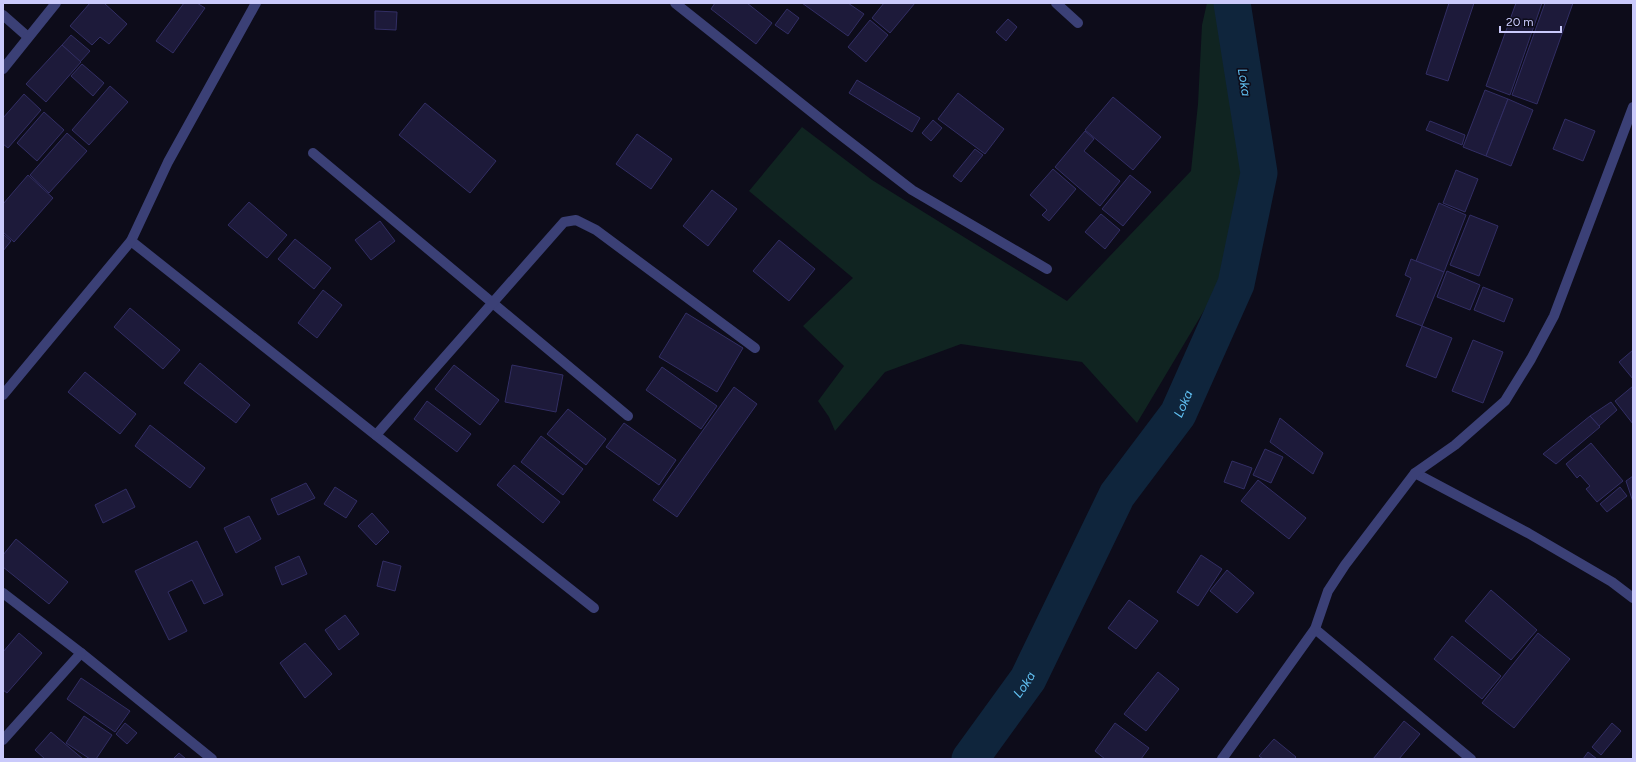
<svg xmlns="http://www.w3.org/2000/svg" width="1636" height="762" font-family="Figtree,sans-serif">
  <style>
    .green { fill: #102421 }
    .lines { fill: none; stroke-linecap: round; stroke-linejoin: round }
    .river { stroke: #0f253c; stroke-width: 37 }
    .building { fill: #1d1a3a; stroke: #322e64 }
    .minor { stroke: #3b4076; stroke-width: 10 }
    .labels { text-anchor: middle; stroke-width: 3.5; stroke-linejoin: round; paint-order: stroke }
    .water-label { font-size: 13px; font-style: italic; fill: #61c0f2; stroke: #0d0c1a }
  </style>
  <rect width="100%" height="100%" fill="#0d0c1a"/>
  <path class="green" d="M1207,3h40l11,140 -18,55 -22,89 -81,136 -55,-61 -121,-18 -76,28 -50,59 -6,-14 -11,-16 26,-35 -41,-40 50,-48 -104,-87 53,-64 70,53 195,121 124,-130 7,-67 4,-79z"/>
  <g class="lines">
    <path class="river" id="s1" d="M970,759l58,-80 89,-184 61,-81 58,-130 23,-111 -27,-170"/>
  </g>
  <g class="building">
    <path d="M90,3h14l23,21 -18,20 -9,-7 -8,8 -22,-19z"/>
    <path d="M184,3h13l8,5 -32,45 -17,-12z"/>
    <path d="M715,3h32l25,20 -16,21 -45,-35z"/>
    <path d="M802,3h46l16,11 -16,22z"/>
    <path d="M884,3h31l-25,30 -18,-15z"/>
    <path d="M1449,3h25l-26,78 -22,-7z"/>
    <path d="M1516,3h26l-32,92 -24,-9z"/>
    <path d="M1545,3h28l-36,101 -25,-9z"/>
    <path d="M787,9l12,9 -11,16 -13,-9z"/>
    <path d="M375,11l22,1 -1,18 -21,-1z"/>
    <path d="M1008,19l9,8 -11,14 -10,-9z"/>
    <path d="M870,20l18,15 -22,27 -18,-15z"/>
    <path d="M71,35l19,16 -10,11 -18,-17z"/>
    <path d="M62,45l19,17 -35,40 -20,-18z"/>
    <path d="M82,64l22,19 -11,13 -22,-20z"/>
    <path d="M857,80l63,38 -8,14 -63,-39z"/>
    <path d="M110,86l18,16 -39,43 -17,-15z"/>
    <path d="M1485,90l23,9 -22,57 -23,-9z"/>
    <path d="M958,93l46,36 -19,25 -47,-35z"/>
    <path d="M24,94l17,16 -33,38 -5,-4v-26z"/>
    <path d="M1113,97l48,40 -28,33 -48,-40z"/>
    <path d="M1508,99l25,11 -22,56 -25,-10z"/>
    <path d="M425,103l71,58 -26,32 -71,-58z"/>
    <path d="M44,112l20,18 -27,31 -20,-18z"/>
    <path d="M1565,119l30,12 -12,30 -30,-12z"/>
    <path d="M933,120l9,8 -11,13 -9,-8z"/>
    <path d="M1430,121l35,14 -3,10 -36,-15z"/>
    <path d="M1085,131l9,8 -10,12 36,30 -20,25 -45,-39z"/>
    <path d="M67,133l20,18 -38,42 -19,-18z"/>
    <path d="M637,134l35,25 -21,30 -35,-25z"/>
    <path d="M975,149l8,6 -22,27 -8,-6z"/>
    <path d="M1053,169l23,20 -27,32 -7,-6 5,-5 -17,-15z"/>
    <path d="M1456,170l22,9 -13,33 -22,-9z"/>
    <path d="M28,175l25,23 -39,44 -11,-10v-28z"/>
    <path d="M1130,175l21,17 -28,34 -21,-17z"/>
    <path d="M712,190l25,19 -29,37 -25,-20z"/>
    <path d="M249,202l38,33 -20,23 -39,-33z"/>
    <path d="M1439,203l27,12 -22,57 -28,-11z"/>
    <path d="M1101,214l19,16 -15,19 -20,-17z"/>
    <path d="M1470,215l28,11 -19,50 -29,-11z"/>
    <path d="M380,221l15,20 -24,19 -16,-20z"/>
    <path d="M3,234l8,7 -8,10z"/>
    <path d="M295,239l36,29 -17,21 -36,-30z"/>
    <path d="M779,240l36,29 -26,32 -36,-30z"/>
    <path d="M1411,259l33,13 -22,54 -26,-10 15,-38 -6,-3z"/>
    <path d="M1447,271l33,14 -10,25 -33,-13z"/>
    <path d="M1483,287l30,12 -9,23 -30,-12z"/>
    <path d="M323,290l19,15 -25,33 -19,-15z"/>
    <path d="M130,308l50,42 -17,19 -49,-42z"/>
    <path d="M686,313l57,35 -26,44 -58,-35z"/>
    <path d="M1422,326l30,12 -16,40 -30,-12z"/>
    <path d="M1473,340l30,12 -20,51 -31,-12z"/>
    <path d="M1633,350v29l-14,-17z"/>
    <path d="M200,363l50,42 -14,18 -52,-40z"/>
    <path d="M454,365l45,35 -19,25 -45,-36z"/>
    <path d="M512,365l51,10 -7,37 -51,-10z"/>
    <path d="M662,367l55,39 -16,23 -55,-39z"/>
    <path d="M85,372l51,42 -16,20 -52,-42z"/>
    <path d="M1633,386v38l-18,-23z"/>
    <path d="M734,387l23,17 -80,113 -24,-17z"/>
    <path d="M427,401l44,33 -14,18 -43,-33z"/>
    <path d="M1611,402l6,8 -18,16 -9,-10z"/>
    <path d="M568,409l38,30 -20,26 -39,-31z"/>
    <path d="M1590,416l10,11 -44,37 -13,-10z"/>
    <path d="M1280,418l43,35 -10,21 -43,-32z"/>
    <path d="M624,423l52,37 -17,25 -53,-38z"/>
    <path d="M150,425l55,43 -15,20 -55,-42z"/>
    <path d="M541,436l42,33 -20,26 -42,-33z"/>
    <path d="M1591,443l32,38 -26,21 -11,-13 4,-3 -10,-11 -3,3 -11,-14z"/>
    <path d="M1265,449l18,8 -12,26 -18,-8z"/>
    <path d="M1232,461l20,7 -8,21 -20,-7z"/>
    <path d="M514,465l46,37 -17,21 -46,-38z"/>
    <path d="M1633,476v26l-7,-21z"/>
    <path d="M1258,480l48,38 -17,21 -48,-38z"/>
    <path d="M306,483l9,15 -37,17 -7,-16z"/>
    <path d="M335,487l22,14 -11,17 -22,-14z"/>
    <path d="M1620,487l7,9 -20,16 -7,-8z"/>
    <path d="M126,489l9,18 -32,16 -8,-18z"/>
    <path d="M372,513l17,19 -13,13 -18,-19z"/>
    <path d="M249,516l12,23 -25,14 -12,-25z"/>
    <path d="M16,539l52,43 -19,22 -46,-37v-12z"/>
    <path d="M197,541l26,54 -19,9 -12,-24 -24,12 19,39 -18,9 -34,-69z"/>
    <path d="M1201,555l21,14 -24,37 -21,-14z"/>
    <path d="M299,556l8,18 -25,11 -7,-18z"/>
    <path d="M383,561l18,5 -6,25 -18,-5z"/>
    <path d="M1227,570l27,23 -17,20 -27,-22z"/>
    <path d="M1491,590l46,40 -26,30 -46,-39z"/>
    <path d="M1129,600l29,21 -22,28 -28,-21z"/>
    <path d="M345,615l14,19 -20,16 -14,-20z"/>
    <path d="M19,633l23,20 -35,40 -4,-3v-38z"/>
    <path d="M1538,633l32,26 -56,69 -32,-25z"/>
    <path d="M1452,636l49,40 -19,23 -48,-40z"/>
    <path d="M305,643l27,31 -27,24 -25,-35z"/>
    <path d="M1158,672l21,17 -33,42 -22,-17z"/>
    <path d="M81,678l49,33 -15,21 -48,-33z"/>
    <path d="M84,716l28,19 -16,24h-6l-24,-16z"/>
    <path d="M1404,721l16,13 -21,25h-26z"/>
    <path d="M125,723l12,10 -10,11 -11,-10z"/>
    <path d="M1115,723l34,25 -8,11h-36l-10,-8z"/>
    <path d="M1612,723l9,8 -20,24 -9,-8z"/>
    <path d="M51,732l32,27h-38l-10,-9z"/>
    <path d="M1274,739l22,18 -2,2h-31l-4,-3z"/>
    <path d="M1588,752l9,7h-14z"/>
    <path d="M179,753l7,6h-13z"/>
  </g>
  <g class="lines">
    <g class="minor">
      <path d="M675,3l158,126 79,61 135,79"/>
      <path d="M1056,3l22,20"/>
      <path d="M3,15l25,22"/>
      <path d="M3,69l53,-66"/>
      <path d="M313,153l315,263"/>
      <path d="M131,241l463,367"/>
      <path d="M3,395l128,-154 37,-79 88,-159"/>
      <path d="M376,435l188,-213 12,-2 20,10 159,118"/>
      <path d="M1415,473l113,60 84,49 21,16"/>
      <path d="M3,593l78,60 131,106"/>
      <path d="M1315,629l156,130"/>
      <path d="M3,740l78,-87"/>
      <path d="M1222,759l93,-130 13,-38 17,-26 70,-92 40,-28 50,-44 26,-42 23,-43 79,-209"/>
    </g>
  </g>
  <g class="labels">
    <g class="water-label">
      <text transform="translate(1245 82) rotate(81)" y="5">Loka</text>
      <text dy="5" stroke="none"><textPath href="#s1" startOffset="416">Loka</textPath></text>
      <text dy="5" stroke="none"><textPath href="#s1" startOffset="92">Loka</textPath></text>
    </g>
  </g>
  <rect width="1636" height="762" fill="none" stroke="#cacafb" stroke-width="8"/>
  <path d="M1500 26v6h61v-6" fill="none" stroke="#cacafb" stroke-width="2"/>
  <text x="1506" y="26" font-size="12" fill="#cacafb" stroke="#0d0c1a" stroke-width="3" paint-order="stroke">20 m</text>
</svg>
